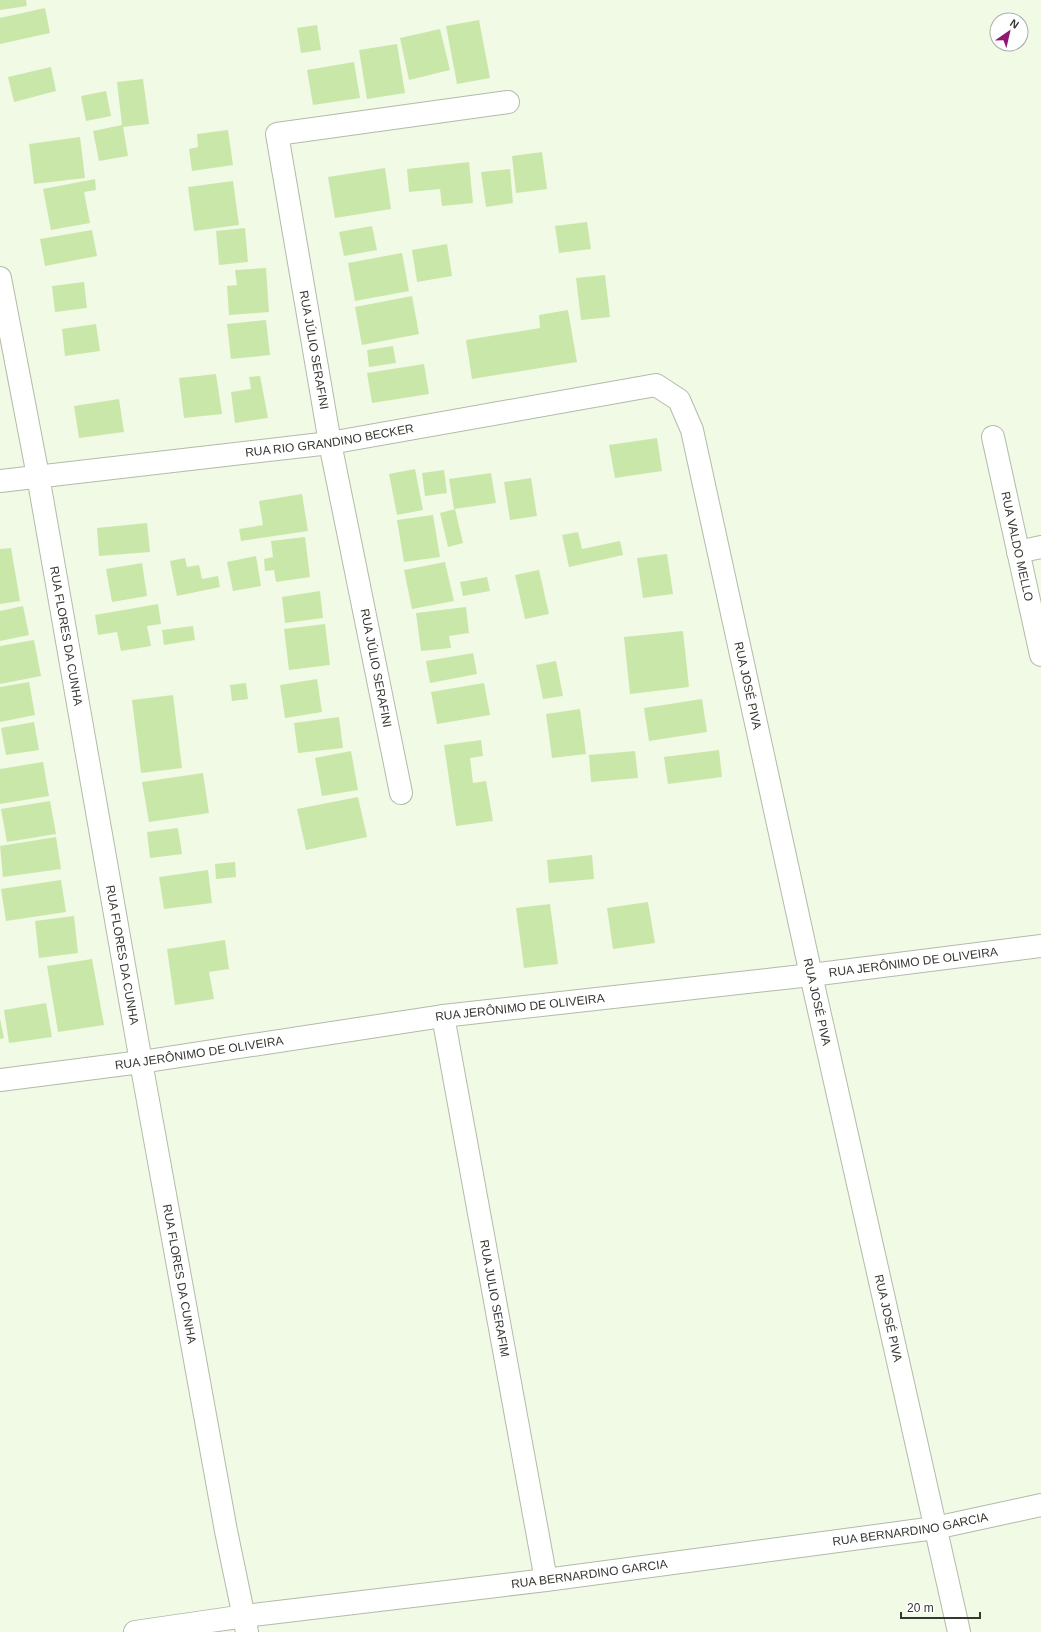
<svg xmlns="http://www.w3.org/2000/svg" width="1041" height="1632" font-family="Arial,sans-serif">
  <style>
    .building { fill: #cae7aa }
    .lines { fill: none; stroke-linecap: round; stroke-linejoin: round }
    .street-casing { stroke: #b2bba8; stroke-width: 24 }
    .street { stroke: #fff; stroke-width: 22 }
    .labels { text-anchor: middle; stroke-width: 4; stroke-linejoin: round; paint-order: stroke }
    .street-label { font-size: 12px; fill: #343830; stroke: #fff }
  </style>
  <rect width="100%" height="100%" fill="#f0fae5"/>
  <g class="building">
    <path d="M0,0h26l1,6 -27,4z"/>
    <path d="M45,8l5,25 -50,11v-26z"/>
    <path d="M479,20l11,58 -33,6 -11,-58z"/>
    <path d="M317,25l4,25 -20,3 -4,-25z"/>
    <path d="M440,29l10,41 -41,10 -9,-42z"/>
    <path d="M397,44l8,49 -38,6 -8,-49z"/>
    <path d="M354,62l6,36 -47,7 -6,-35z"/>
    <path d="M51,67l5,24 -42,11 -6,-25z"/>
    <path d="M143,79l6,45 -26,3 5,29 -29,5 -6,-30 29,-6 -5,-43z"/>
    <path d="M106,91l5,25 -25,5 -5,-25z"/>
    <path d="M228,130l5,35 -41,6 -3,-22 9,-2 -1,-13z"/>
    <path d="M80,137l5,41 -51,6 -5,-40z"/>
    <path d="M542,152l5,37 -31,4 -4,-37z"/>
    <path d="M469,162l4,41 -31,3 -2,-17 -31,3 -2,-23z"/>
    <path d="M385,168l6,41 -56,9 -7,-41z"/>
    <path d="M510,169l3,34 -27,4 -5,-35z"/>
    <path d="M95,179l1,11 -12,2 6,31 -39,7 -8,-41z"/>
    <path d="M233,181l6,44 -45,6 -6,-44z"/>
    <path d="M587,222l4,27 -32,4 -4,-27z"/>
    <path d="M372,226l5,24 -33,6 -5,-24z"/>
    <path d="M245,228l3,34 -29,3 -3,-34z"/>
    <path d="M92,230l5,26 -52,10 -5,-27z"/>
    <path d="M447,244l5,32 -35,6 -5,-32z"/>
    <path d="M402,253l7,38 -54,10 -7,-38z"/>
    <path d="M266,268l3,44 -40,3 -2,-29 10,-1 -2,-15z"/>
    <path d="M605,275l5,42 -29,3 -5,-42z"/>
    <path d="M84,282l3,26 -32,4 -3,-26z"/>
    <path d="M412,296l7,38 -57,11 -7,-38z"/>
    <path d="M568,310l9,52 -105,17 -6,-39 74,-12 -1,-13z"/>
    <path d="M266,320l4,35 -39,4 -4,-35z"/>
    <path d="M96,324l4,27 -35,5 -3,-27z"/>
    <path d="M393,346l3,17 -27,4 -2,-17z"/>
    <path d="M424,364l5,30 -57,9 -5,-30z"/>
    <path d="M216,374l6,40 -38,4 -5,-40z"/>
    <path d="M260,376l8,42 -33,5 -4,-31 20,-3 -2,-12z"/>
    <path d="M119,399l5,33 -45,6 -5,-32z"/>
    <path d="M657,438l5,33 -47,7 -6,-33z"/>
    <path d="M415,469l8,41 -26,5 -8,-41z"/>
    <path d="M444,470l3,23 -22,3 -3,-23z"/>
    <path d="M491,473l5,30 -42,6 -5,-30z"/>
    <path d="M531,478l6,38 -27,4 -6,-38z"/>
    <path d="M302,494l6,37 -67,10 -2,-12 24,-4 -4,-24z"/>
    <path d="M455,509l8,34 -15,4 -8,-34z"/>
    <path d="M433,515l7,42 -36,5 -7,-42z"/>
    <path d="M147,523l3,29 -51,4 -2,-28z"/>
    <path d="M578,532l4,17 38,-8 3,14 -54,12 -7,-32z"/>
    <path d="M305,537l5,40 -34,5 -2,-12 -9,1 -1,-12 9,-2 -2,-16z"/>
    <path d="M11,548l9,53 -20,3v-55z"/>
    <path d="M667,554l6,40 -30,4 -6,-40z"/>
    <path d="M256,556l5,30 -28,5 -6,-29z"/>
    <path d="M185,558l2,9 12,-2 3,14 16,-3 2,11 -43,9 -7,-35z"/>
    <path d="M445,562l9,39 -42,8 -8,-39z"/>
    <path d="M142,563l5,33 -35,6 -6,-33z"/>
    <path d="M539,570l10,44 -24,5 -10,-44z"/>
    <path d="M487,577l3,14 -27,5 -3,-14z"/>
    <path d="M320,591l3,27 -38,5 -3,-26z"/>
    <path d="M158,604l3,20 -14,2 4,20 -30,5 -4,-19 -19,3 -3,-20z"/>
    <path d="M23,606l6,29 -29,6v-30z"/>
    <path d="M466,607l3,26 -20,3 2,12 -30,3 -5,-38z"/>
    <path d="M325,624l5,41 -41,5 -5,-41z"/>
    <path d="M193,626l2,14 -31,5 -2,-15z"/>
    <path d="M683,631l6,56 -59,7 -6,-57z"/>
    <path d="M34,640l7,36 -41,8v-38z"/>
    <path d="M473,653l4,21 -47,9 -4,-22z"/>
    <path d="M556,661l7,35 -20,3 -7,-34z"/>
    <path d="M317,679l5,33 -37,6 -5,-33z"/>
    <path d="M29,682l6,33 -35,7v-35z"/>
    <path d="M246,683l2,16 -16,2 -2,-16z"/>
    <path d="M484,683l6,32 -53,9 -6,-32z"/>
    <path d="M173,695l9,73 -41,5 -9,-73z"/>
    <path d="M702,699l5,33 -58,9 -5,-33z"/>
    <path d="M580,709l6,45 -34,4 -6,-44z"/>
    <path d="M339,717l4,31 -45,5 -4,-30z"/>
    <path d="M34,722l5,28 -33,5 -5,-27z"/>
    <path d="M481,740l2,16 -13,2 3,25 13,-2 7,40 -37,5 -12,-81z"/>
    <path d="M719,750l3,27 -54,7 -4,-27z"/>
    <path d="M351,751l7,39 -36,6 -7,-38z"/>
    <path d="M635,751l3,27 -47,4 -2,-27z"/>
    <path d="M43,762l6,34 -49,8v-35z"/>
    <path d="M203,773l6,40 -60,9 -7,-40z"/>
    <path d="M358,797l9,40 -61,13 -9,-41z"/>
    <path d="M50,801l6,33 -49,8 -6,-33z"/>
    <path d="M178,828l4,26 -32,4 -3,-26z"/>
    <path d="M56,837l5,32 -58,8 -3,-31z"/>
    <path d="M592,855l2,24 -45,4 -2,-23z"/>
    <path d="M235,862l1,15 -20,2 -1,-15z"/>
    <path d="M208,870l4,33 -48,6 -5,-32z"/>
    <path d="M61,880l5,32 -60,9 -5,-32z"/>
    <path d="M648,902l7,41 -42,6 -6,-41z"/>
    <path d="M550,904l8,60 -34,4 -8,-60z"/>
    <path d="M74,916l4,37 -39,5 -4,-37z"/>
    <path d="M225,940l4,29 -20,3 5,27 -39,6 -8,-56z"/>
    <path d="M92,959l12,66 -46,7 -11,-66z"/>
    <path d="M46,1003l6,34 -43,6 -5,-33z"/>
    <path d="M0,1019l4,19 -4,1z"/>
  </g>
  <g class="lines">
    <defs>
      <g id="street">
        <path id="s1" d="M0,278l38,198 103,586 85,469 21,101"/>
        <path id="s2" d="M993,437l48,218"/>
        <path id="s3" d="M0,481l330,-38 326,-58 23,15 13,30 119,545 148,657"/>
        <path d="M1018,552l23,-5"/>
        <path d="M401,793l-71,-350 -53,-309 231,-32"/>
        <path id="s4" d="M443,1016l103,564"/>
        <path id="s5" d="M0,1080l141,-18 302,-46 368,-41 230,-29"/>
        <path id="s6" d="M135,1632l110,-16 301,-36 389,-52 106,-23"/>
      </g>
    </defs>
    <use href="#street" class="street-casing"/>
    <use href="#street" class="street"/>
  </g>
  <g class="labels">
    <g class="street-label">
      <text transform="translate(314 350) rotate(80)" y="4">RUA JÚLIO SERAFINI</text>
      <text dy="4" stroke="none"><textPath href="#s3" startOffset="332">RUA RIO GRANDINO BECKER</textPath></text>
      <text dy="4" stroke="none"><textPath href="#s2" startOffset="112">RUA VALDO MELLO</textPath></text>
      <text dy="4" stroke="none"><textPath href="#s1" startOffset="364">RUA FLORES DA CUNHA</textPath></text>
      <text transform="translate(376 668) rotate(79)" y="4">RUA JÚLIO SERAFINI</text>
      <text dy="4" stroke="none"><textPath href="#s3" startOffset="985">RUA JOSÉ PIVA</textPath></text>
      <text dy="4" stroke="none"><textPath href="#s1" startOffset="688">RUA FLORES DA CUNHA</textPath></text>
      <text dy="4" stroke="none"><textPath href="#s5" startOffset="921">RUA JERÔNIMO DE OLIVEIRA</textPath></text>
      <text dy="4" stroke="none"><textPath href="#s3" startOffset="1309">RUA JOSÉ PIVA</textPath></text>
      <text dy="4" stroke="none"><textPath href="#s5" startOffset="525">RUA JERÔNIMO DE OLIVEIRA</textPath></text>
      <text dy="4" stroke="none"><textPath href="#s5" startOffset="201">RUA JERÔNIMO DE OLIVEIRA</textPath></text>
      <text dy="4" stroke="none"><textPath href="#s1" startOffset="1012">RUA FLORES DA CUNHA</textPath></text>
      <text dy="4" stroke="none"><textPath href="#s4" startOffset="287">RUA JULIO SERAFIM</textPath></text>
      <text dy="4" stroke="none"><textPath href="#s3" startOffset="1633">RUA JOSÉ PIVA</textPath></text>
      <text dy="4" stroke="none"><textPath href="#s6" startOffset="782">RUA BERNARDINO GARCIA</textPath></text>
      <text dy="4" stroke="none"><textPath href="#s6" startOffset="458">RUA BERNARDINO GARCIA</textPath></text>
    </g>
  </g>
  <g transform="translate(1009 32) rotate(34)"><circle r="19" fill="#ffffff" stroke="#aeafac"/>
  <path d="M0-3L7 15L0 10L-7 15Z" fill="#911774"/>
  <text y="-6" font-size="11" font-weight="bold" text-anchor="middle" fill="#343830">N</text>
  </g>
  <path d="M901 1612v6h79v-6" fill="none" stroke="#343830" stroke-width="2"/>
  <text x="907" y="1612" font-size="12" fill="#343830" stroke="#ffffff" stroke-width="3" paint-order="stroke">20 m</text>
</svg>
